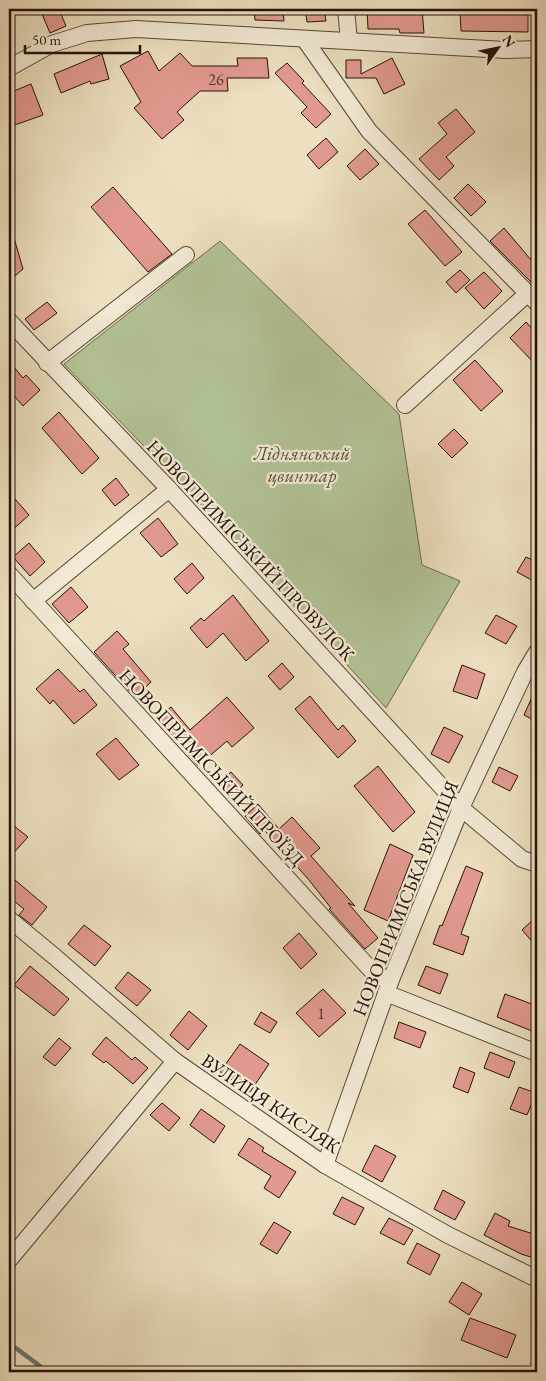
<svg xmlns="http://www.w3.org/2000/svg" width="546" height="1381" font-family="'EB Garamond',serif">
  <style>
    .green { fill: #b2c397; stroke: #6b6a50 }
    .lines { fill: none; stroke-linecap: round; stroke-linejoin: round }
    .stream { stroke: #6a786e; stroke-width: 4.5 }
    .building { fill: #e29a90; stroke: #241109 }
    .street-casing { stroke: #564537; stroke-width: 18 }
    .street { stroke: #f3ebd6; stroke-width: 16 }
    .labels { text-anchor: middle; stroke-width: 4.5; stroke-linejoin: round; paint-order: stroke }
    .number-label { font-size: 16px; fill: #54332b }
    .park-label { font-size: 19px; font-style: italic; fill: #564f3b; stroke: #f3ebd6 }
    .street-label { font-size: 19px; fill: #241109; stroke: #f3ebd6 }
  </style>
  <rect width="100%" height="100%" fill="#ede0c0"/>
  <filter id="stains"><feTurbulence type="fractalNoise" baseFrequency=".004" numOctaves="4"/><feColorMatrix values="0 0 0 0 .2 0 0 0 0 .09 0 0 0 0 .02 0 0 0 .5 -.17"/></filter>
  <radialGradient id="worn" r=".72"><stop offset=".6" stop-color="#630" stop-opacity="0"/><stop offset="1" stop-color="#630" stop-opacity=".3"/></radialGradient>
  <path class="green" d="M220,241l179,173 23,151 38,16 -74,127 -171,-189 -151,-155z"/>
  <g class="lines">
    <path class="stream" d="M9,1343l39,29"/>
  </g>
  <g class="building">
    <path d="M54,9h5l7,17 -16,7 -8,-19z"/>
    <path d="M254,9h29l1,12 -29,-1z"/>
    <path d="M305,9h19l2,12 -19,1z"/>
    <path d="M367,9h55l2,24h-24l-1,-4h-31z"/>
    <path d="M460,9h25l1,3 42,-1v21l-67,-1z"/>
    <path d="M148,51l11,20 21,-18 12,13h46l-1,-8h30l2,20h-42l1,13h-28l-23,21 7,8 -22,19 -28,-31 7,-6 -21,-36z"/>
    <path d="M102,54l7,25 -18,5 -1,-3 -29,12 -7,-19z"/>
    <path d="M392,58l13,26 -21,10 -8,-16h-30v-18h15v14z"/>
    <path d="M287,63l17,18 -2,2 29,31 -15,14 -15,-15 6,-6 -32,-34z"/>
    <path d="M31,84l12,31 -34,12v-34z"/>
    <path d="M456,109l19,23 -29,25 8,9 -15,14 -20,-21 28,-25 -9,-11z"/>
    <path d="M326,138l12,14 -19,17 -12,-14z"/>
    <path d="M365,149l14,15 -19,16 -13,-14z"/>
    <path d="M468,184l18,18 -15,14 -17,-18z"/>
    <path d="M113,187l59,67 -24,18 -57,-65z"/>
    <path d="M425,210l37,42 -17,14 -37,-42z"/>
    <path d="M504,228l33,39 -1,20 -46,-46z"/>
    <path d="M9,231h3l11,38 -14,12z"/>
    <path d="M460,270l10,10 -14,13 -10,-11z"/>
    <path d="M484,272l18,19 -18,18 -19,-21z"/>
    <path d="M47,302l10,11 -23,17 -9,-11z"/>
    <path d="M526,322l11,12v32l-27,-28z"/>
    <path d="M475,360l28,31 -22,20 -28,-31z"/>
    <path d="M9,361l14,17 3,-3 14,15 -17,16 -14,-16z"/>
    <path d="M59,412l40,46 -17,16 -40,-46z"/>
    <path d="M454,429l14,14 -16,15 -14,-14z"/>
    <path d="M116,478l13,17 -14,11 -13,-16z"/>
    <path d="M9,492l20,23 -20,18z"/>
    <path d="M158,518l20,26 -17,13 -21,-24z"/>
    <path d="M29,543l16,19 -15,14 -17,-19z"/>
    <path d="M526,557l11,5v21l-20,-11z"/>
    <path d="M192,563l12,15 -17,16 -13,-15z"/>
    <path d="M71,587l17,20 -19,16 -17,-19z"/>
    <path d="M233,595l36,46 -23,20 -23,-28 -16,15 -17,-20 11,-10 3,3z"/>
    <path d="M496,615l21,11 -11,18 -21,-11z"/>
    <path d="M117,631l12,13 -6,5 28,33 -16,15 -41,-45z"/>
    <path d="M282,663l12,14 -14,13 -12,-14z"/>
    <path d="M462,665l23,9 -8,25 -24,-8z"/>
    <path d="M58,669l22,23 4,-3 13,16 -23,19 -21,-24 -3,4 -14,-15z"/>
    <path d="M537,686v36l-13,-7z"/>
    <path d="M310,696l28,34 5,-5 13,16 -18,17 -43,-49z"/>
    <path d="M227,697l27,31 -22,19 -5,-6 -29,25 -40,-48 13,-11 19,23z"/>
    <path d="M444,727l19,9 -14,27 -18,-9z"/>
    <path d="M116,738l23,27 -20,15 -23,-26z"/>
    <path d="M378,766l37,46 -22,20 -39,-46z"/>
    <path d="M499,767l19,9 -8,15 -18,-9z"/>
    <path d="M231,772l12,13 -14,13 -11,-14z"/>
    <path d="M258,804l21,25 13,-12 28,31 -9,8 44,50 -7,-3 30,35 -13,11 -36,-40 2,-1 -22,-28 -45,-50 -4,4 -15,-18z"/>
    <path d="M9,822l19,15 -19,21z"/>
    <path d="M390,844l23,11 -25,66 -24,-11z"/>
    <path d="M466,866l17,7 -22,61 8,3 -6,18 -30,-11 7,-19 2,1z"/>
    <path d="M9,875l38,32 -15,18 -13,-10 5,-6 -15,-12z"/>
    <path d="M537,916v31l-15,-17z"/>
    <path d="M84,925l27,21 -16,20 -27,-22z"/>
    <path d="M299,933l18,21 -16,15 -18,-21z"/>
    <path d="M30,966l39,33 -15,17 -40,-31z"/>
    <path d="M426,966l22,8 -8,20 -22,-9z"/>
    <path d="M128,972l23,18 -14,16 -22,-18z"/>
    <path d="M323,989l23,24 -27,24 -23,-24z"/>
    <path d="M505,994l32,12v27l-40,-16z"/>
    <path d="M189,1011l18,15 -19,24 -18,-15z"/>
    <path d="M261,1012l16,10 -7,11 -16,-9z"/>
    <path d="M399,1022l27,10 -6,16 -26,-10z"/>
    <path d="M106,1037l26,23 3,-3 13,11 -15,16 -27,-23 -2,2 -12,-9z"/>
    <path d="M59,1038l12,10 -16,18 -12,-9z"/>
    <path d="M240,1044l29,20 -19,28 -30,-20z"/>
    <path d="M490,1052l25,10 -6,16 -25,-10z"/>
    <path d="M460,1067l15,6 -7,20 -15,-6z"/>
    <path d="M519,1087l17,6 -9,22 -17,-6z"/>
    <path d="M162,1103l18,15 -11,13 -19,-16z"/>
    <path d="M201,1109l24,17 -11,17 -24,-18z"/>
    <path d="M249,1138l15,10 -2,3 34,21 -17,26 -15,-10 7,-12 -33,-21z"/>
    <path d="M375,1145l21,11 -14,26 -20,-11z"/>
    <path d="M443,1190l22,12 -10,18 -21,-11z"/>
    <path d="M342,1197l22,11 -9,17 -22,-11z"/>
    <path d="M495,1213l15,8 -2,5 29,9v24l-16,-5 -37,-19z"/>
    <path d="M389,1218l24,12 -9,15 -24,-12z"/>
    <path d="M274,1222l17,10 -14,22 -17,-10z"/>
    <path d="M417,1243l23,12 -10,20 -23,-12z"/>
    <path d="M462,1282l20,12 -13,21 -20,-13z"/>
    <path d="M470,1318l46,17 -9,23 -46,-18z"/>
  </g>
  <g class="lines">
    <defs>
      <g id="street">
        <path d="M346,9l3,32"/>
        <path d="M305,40l64,91 168,172"/>
        <path d="M9,68l43,-24 35,-11 49,-4 369,21 32,-1"/>
        <path d="M9,321l160,168 292,319 61,51 15,5"/>
        <path d="M47,363l139,-108"/>
        <path d="M405,405l123,-112"/>
        <path d="M9,574l363,397 18,11"/>
        <path d="M33,601l136,-112"/>
        <path d="M9,919l46,38 120,104 150,104 123,70 89,44"/>
        <path d="M386,993l151,60"/>
        <path d="M325,1165l65,-183 71,-174 64,-136 12,-20"/>
        <path d="M9,1260l166,-199"/>
      </g>
    </defs>
    <use href="#street" class="street-casing"/>
    <use href="#street" class="street"/>
  </g>
  <g class="labels">
    <g class="number-label">
      <text x="216" y="85">26</text>
      <text x="321" y="1019">1</text>
    </g>
    <g class="park-label">
      <text x="302" y="460">Ліднянський<tspan x="302" dy="22">цвинтар</tspan></text>
    </g>
    <g class="street-label">
      <text transform="translate(251 550) rotate(47)" y="7">НОВОПРИМІСЬКИЙ ПРОВУЛОК</text>
      <text transform="translate(212 767) rotate(47)" y="7">НОВОПРИМІСЬКИЙ ПРОЇЗД</text>
      <text transform="translate(405 898) rotate(-68)" y="7">НОВОПРИМІСЬКА ВУЛИЦЯ</text>
      <text transform="translate(271 1103) rotate(34)" y="7">ВУЛИЦЯ КИСЛЯК</text>
    </g>
  </g>
  <rect width="546" height="1381" fill="none" stroke="#ede0c0" stroke-width="30"/>
  <rect x="10" y="10" width="526" height="1361" fill="none" stroke="#241109" stroke-width="2.5"/>
  <rect x="15" y="15" width="516" height="1351" fill="none" stroke="#241109"/>
  <g transform="translate(498 48) rotate(57)" stroke="#f3ebd6" stroke-width="4" paint-order="stroke">
  <path d="M0-4L9 19L0 12L-9 19Z" fill="#241109"/>
  <text y="-8" font-size="14" font-weight="bold" text-anchor="middle" fill="#241109">N</text>
  </g>
  <path d="M25 45v8h115v-8" fill="none" stroke="#241109" stroke-width="2.5"/>
  <text x="32" y="45" font-size="15" fill="#241109" stroke="#f3ebd6" stroke-width="4" paint-order="stroke">50 m</text>
  <rect width="100%" height="100%" filter="url(#stains)"/>
  <rect width="100%" height="100%" fill="url(#worn)"/>
</svg>
